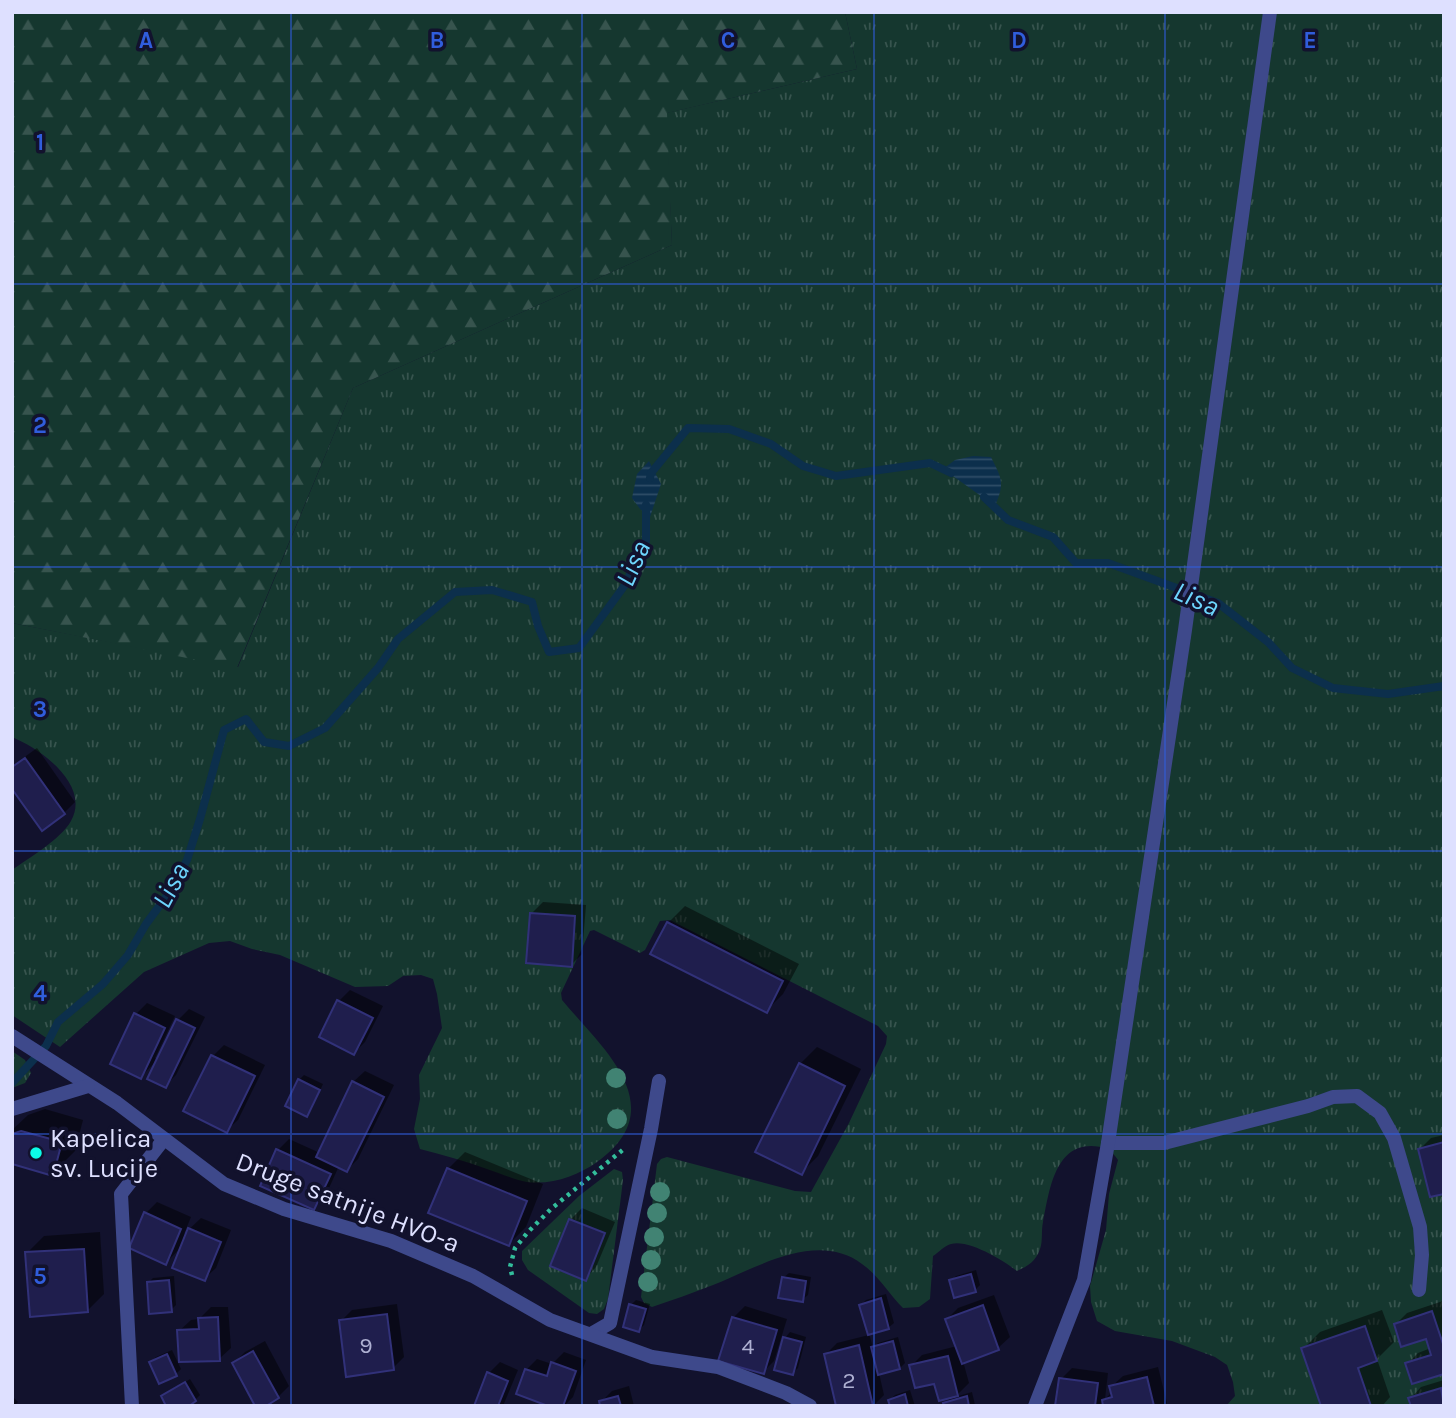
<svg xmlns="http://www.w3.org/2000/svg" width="1456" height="1418" font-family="Karla,sans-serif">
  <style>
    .grass { fill: url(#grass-tufts) }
    .forest { fill: url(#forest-firs) }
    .water { fill: url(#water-rules) }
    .shadow { fill: #0007 }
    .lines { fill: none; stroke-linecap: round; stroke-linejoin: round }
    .stream { stroke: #0c2f4c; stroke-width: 8 }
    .building { fill: #1f1e4d; stroke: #313179; stroke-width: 2 }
    .path { stroke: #33be9c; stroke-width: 4.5; stroke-dasharray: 3.5 5; stroke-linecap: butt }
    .lane { stroke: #3e498b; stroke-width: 14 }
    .street { stroke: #3e498b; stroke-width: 14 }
    .tree { fill: #418373 }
    .grid { fill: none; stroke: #305ddc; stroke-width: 2; stroke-opacity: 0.55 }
    .poi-dot { fill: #0cfce7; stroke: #12122d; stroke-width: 2.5 }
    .labels { text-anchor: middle; stroke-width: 7; stroke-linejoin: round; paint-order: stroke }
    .number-label { font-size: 23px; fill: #aeb0d2 }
    .poi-label { font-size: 26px; fill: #dee0ff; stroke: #12122d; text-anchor: start }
    .street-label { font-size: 26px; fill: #dee0ff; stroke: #12122d }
    .water-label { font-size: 28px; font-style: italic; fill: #6dd5fd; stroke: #12122d }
    .grid-label { font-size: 23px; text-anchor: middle; font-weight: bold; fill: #305ddc; stroke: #12122d; stroke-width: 7; stroke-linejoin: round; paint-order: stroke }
  </style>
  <defs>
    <pattern id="grass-tufts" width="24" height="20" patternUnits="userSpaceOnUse" patternTransform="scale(1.75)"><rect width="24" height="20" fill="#15372f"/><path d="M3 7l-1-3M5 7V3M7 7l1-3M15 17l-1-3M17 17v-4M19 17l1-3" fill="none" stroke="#37544e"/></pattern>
    <pattern id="forest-firs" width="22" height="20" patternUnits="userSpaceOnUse" patternTransform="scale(1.75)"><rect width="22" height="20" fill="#15372f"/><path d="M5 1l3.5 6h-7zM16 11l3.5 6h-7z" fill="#37544e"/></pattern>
    <pattern id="water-rules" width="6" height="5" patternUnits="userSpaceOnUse" patternTransform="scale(1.75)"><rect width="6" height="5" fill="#0c2f4c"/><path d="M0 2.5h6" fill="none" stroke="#2f4d67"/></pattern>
  </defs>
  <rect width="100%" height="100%" fill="#12122d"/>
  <g class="grass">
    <path d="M845,12h599v1394h-218l9,-10 -2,-14 -6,-17 -12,-8 -43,-16 -57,-10 -18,-10 -6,-19 -1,-16 16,-56 3,-36 9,-34c-7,-11 -15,-14 -27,-14 -37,0 -42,47 -48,76 -2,9 0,19 -3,27 -4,12 -12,17 -23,22 -13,-10 -48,-32 -66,-27 -6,1 -13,9 -18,12l-3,43 -11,8 -16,1c-14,-14 -25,-33 -41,-44 -45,-34 -106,4 -149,21 -20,8 -41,15 -61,22l-8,-4 -3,-6 16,-133 4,-5 6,-2 128,34 16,1 38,-69 37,-79 1,-8 -9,-10 -208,-106 -10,1 -15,29 -5,3 -46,-23 -4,1 -29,62 1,7c40,48 112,107 35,162 -20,14 -44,23 -70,20 -13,-2 -27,-9 -40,-13 -22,-8 -44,-14 -67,-20l-6,-20 6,-30 -1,-24 23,-47 -5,-34 -4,-15 -12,-4 -18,1 -15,10 -33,1 -75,-32 -28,-6 -22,-8 -21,2 -65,29 -84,75 -48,-32v-145c17,-12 49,-31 59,-49 20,-36 -30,-72 -59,-84v-114l226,44 115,-279 319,-143 -6,-132 191,-44z"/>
    <path d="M12,1051l13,9 6,13 -6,10 -13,5z"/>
    <path d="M614,1169l8,3 1,8 -15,119 -4,10 -7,5 -8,-1 -61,-43 -6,-10v-9l57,-55z"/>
  </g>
  <path class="forest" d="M12,12h833l12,57 -190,44 5,132 -319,143 -116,280 -225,-45z"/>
  <g class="water">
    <path d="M973,456l18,1c11,22 14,26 4,49l-52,-37 12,-9z"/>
    <path d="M649,461l12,23 -11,33 -10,-8 -8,-11 5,-24z"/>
  </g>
  <g class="shadow">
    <path d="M37,748l38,54 -11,11 -52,-27v-20z"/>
    <path d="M543,902l43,3 -4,49 -11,11 -39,-52z"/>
    <path d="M685,906l114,58 -16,30 -17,17 -98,-88z"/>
    <path d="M350,990l33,16 -18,36 -11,11 -33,-16 18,-36z"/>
    <path d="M147,1003l28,13 -20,42 3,2 20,-40 11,-11 16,8 -29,58 -11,11 -8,-26 -16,17 -5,-63z"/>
    <path d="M224,1045l41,20 -27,55 -12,11 -40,-20 27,-55z"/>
    <path d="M817,1047l44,22 -43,87 -17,17 -1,-109z"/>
    <path d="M365,1071l29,14 -36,74 -11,11 -8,-4 -14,31 -11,11 -36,-58 11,-11 31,14 33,-71z"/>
    <path d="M304,1075l19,9 -12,26 -5,5 -7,-35z"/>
    <path d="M45,1109l38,11 -8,31 -23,23 -40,-13v-31l16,-15z"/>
    <path d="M1444,1135v57l-24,-43 11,-11z"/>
    <path d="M465,1152l78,32 -17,43 -17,17 -61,-75z"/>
    <path d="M157,1202l34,15 -7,17 17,-16 30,12 -15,38 -12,11 -21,-34 -17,18 -20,-50z"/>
    <path d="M582,1208l33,14 -19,45 -11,12 -15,-59z"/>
    <path d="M100,1232l4,62 -17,17 -60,-58 17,-17z"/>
    <path d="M976,1270l4,15 -5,5 -24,-9 5,-5z"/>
    <path d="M789,1273l22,4 -3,18 -6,5 -19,-22z"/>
    <path d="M174,1276l2,29 -5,5 -23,-27 5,-5z"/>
    <path d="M886,1294l8,29 -6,5 -19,5 4,15 5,-5 20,-6 7,26 -5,5 -21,5 5,22 -11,11h-35l-12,-52 11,-11 32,-8 -8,-30 5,-5z"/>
    <path d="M994,1295l16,42 -12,11 -35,13 6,22 -14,14 17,-5 3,13 -29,1 -1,-3 7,-7 -41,-30 11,-11 35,-9 -10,-27 11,-11z"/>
    <path d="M636,1300l14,4 -6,21 -5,5 -8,-25z"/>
    <path d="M1443,1301l1,71 -37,-8 11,-11 13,-5 -4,-11 -31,-13 11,-11z"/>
    <path d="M397,1304l7,53 -11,11 -52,-47 11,-11z"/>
    <path d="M745,1306l42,13 -13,42 -11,11 -30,-54z"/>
    <path d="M211,1307h17l3,41 -12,11 -40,-28 12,-11 8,-1z"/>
    <path d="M1382,1310l12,32 -17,17 13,38 -8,9h-60l-19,-57 17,-17z"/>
    <path d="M790,1332l16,5 -8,31 -5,5 -8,-35z"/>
    <path d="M265,1341l24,45 -11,11 -44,-34 11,-11z"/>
    <path d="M172,1350l9,19 -5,5 -25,-12 5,-5z"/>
    <path d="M564,1352l22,8 -13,37 -9,9h-10l-28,-36 11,-11 15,5z"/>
    <path d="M500,1362l18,8 -15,36h-28l14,-33z"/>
    <path d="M1158,1367l9,36 -3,3h-107l4,-27 11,-11 36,5 -3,26 7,-7 -1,-5 12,-11z"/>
    <path d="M190,1379l10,16 -5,5 -32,-3z"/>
    <path d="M1444,1380v26l-34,-7 11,-12z"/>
    <path d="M629,1386l5,20h-32l-1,-4 11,-11z"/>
    <path d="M910,1390l5,16h-23l-2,-6 5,-5z"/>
    <path d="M12,1396l6,6 -4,4h-2z"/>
  </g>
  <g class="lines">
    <g class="stream">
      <path d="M650,478l1,-5 37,-45 41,1 42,15 32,22 33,10 94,-13 21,10"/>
      <path d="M984,497l24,23 45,17 23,26h32l110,40 50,39 24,26 41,20 55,6 56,-8"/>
      <path d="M12,1083l34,-37 12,-24 45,-38 25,-29 18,-31 26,-35 15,-29 13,-41 24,-89 22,-11 18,23 25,4 36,-18 53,-60 20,-29 57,-47 37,-2 40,12 6,24 11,26 30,-4 46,-63 21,-44v-36"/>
    </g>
  </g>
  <g class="building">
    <path d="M25,758l40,56 -23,17 -30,-42v-22z"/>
    <path d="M530,913l45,3 -3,51 -46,-4z"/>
    <path d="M667,922l116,59 -16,32 -117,-59z"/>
    <path d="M337,1000l36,18 -19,37 -35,-18z"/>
    <path d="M134,1013l31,15 -24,51 -31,-15z"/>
    <path d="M176,1019l19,9 -29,60 -19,-9z"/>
    <path d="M211,1055l44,21 -28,57 -44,-22z"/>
    <path d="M799,1063l46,23 -43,89 -47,-23z"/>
    <path d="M298,1079l22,11 -13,27 -22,-11z"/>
    <path d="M352,1081l32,16 -37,75 -31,-15z"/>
    <path d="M21,1131l41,11 -9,34 -41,-12v-30z"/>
    <path d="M1444,1142v52l-14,3 -12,-48z"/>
    <path d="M276,1149l55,25 -17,36 -54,-24z"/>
    <path d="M447,1168l80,33 -18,45 -81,-33z"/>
    <path d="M144,1212l37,17 -15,36 -37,-17z"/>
    <path d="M569,1219l36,14 -19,48 -36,-15z"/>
    <path d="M188,1228l33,14 -16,39 -33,-13z"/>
    <path d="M84,1249l4,63 -58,5 -5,-65z"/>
    <path d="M971,1274l5,18 -22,6 -5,-18z"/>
    <path d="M782,1277l24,4 -3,21 -25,-4z"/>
    <path d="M169,1280l3,32 -23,2 -2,-32z"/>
    <path d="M881,1298l8,31 -21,6 -9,-30z"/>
    <path d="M629,1304l17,5 -7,23 -16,-5z"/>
    <path d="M983,1305l16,45 -37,14 -17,-45z"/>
    <path d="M1432,1311l12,36v27l-32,10 -7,-21 26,-8 -5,-16 -25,8 -7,-23z"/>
    <path d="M387,1314l7,56 -48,7 -7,-57z"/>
    <path d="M218,1317l2,44 -41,1 -2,-32 22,-1 -1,-11z"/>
    <path d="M732,1317l45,13 -13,44 -46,-13z"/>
    <path d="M1365,1326l12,35 -19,7 13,38h-50l-20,-58z"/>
    <path d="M783,1337l19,5 -9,33 -19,-5z"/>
    <path d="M893,1341l7,28 -22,6 -7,-28z"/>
    <path d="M859,1345l14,61h-37l-12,-52z"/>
    <path d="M253,1351l26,47 -13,8h-11l-23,-43z"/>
    <path d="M167,1354l10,22 -18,8 -10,-22z"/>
    <path d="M948,1356l10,40 -19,5 -5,-17 -19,4 -6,-23z"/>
    <path d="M551,1362l25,9 -13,35h-15l-32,-12 9,-25 22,7z"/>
    <path d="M487,1372l21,9 -10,25h-24z"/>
    <path d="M1147,1377l7,29h-51l-1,-6 10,-3 -3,-11z"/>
    <path d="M1059,1378l39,5 -3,23h-40z"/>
    <path d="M185,1382l11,19 -7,5h-23l-5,-10z"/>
    <path d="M1441,1388l3,18h-33l-3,-8z"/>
    <path d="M905,1394l3,12h-18l-2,-6z"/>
    <path d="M618,1396l3,10h-21l-1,-5z"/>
    <path d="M967,1396l2,10h-25l-1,-3z"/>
  </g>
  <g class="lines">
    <path class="path" d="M512,1275l-2,-8 5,-19 13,-16 23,-23 74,-61"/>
    <path class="lane" d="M591,1334l19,-11 41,-194 8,-48"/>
    <g class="street">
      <path d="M12,1036l105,67 107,81 60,25 107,32 82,35 77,44 102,37 66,10 68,26 24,13"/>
      <path d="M12,1109l76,-23"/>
      <path d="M1108,1143h56l144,-37 25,-9 24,-1 23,17 14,25 26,89 2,28 -3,35"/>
      <path d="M132,1406l-11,-212 43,-55"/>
      <path d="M1035,1406l49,-126 24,-137 77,-513 85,-618"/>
    </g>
  </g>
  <g class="tree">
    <circle cx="616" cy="1078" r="10"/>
    <circle cx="617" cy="1119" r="10"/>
    <circle cx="660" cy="1192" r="10"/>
    <circle cx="657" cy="1213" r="10"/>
    <circle cx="654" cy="1237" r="10"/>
    <circle cx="651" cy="1260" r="10"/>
    <circle cx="648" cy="1282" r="10"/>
  </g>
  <path class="grid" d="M291,12v1394M582,12v1394M874,12v1394M1165,12v1394M12,284h1432M12,567h1432M12,851h1432M12,1134h1432"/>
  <circle class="poi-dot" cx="36" cy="1153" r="7"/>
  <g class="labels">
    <g class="number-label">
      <text x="366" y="1353">9</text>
      <text x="748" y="1354">4</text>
      <text x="849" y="1388">2</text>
    </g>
    <g class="poi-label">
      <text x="50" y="1147">Kapelica<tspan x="50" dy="30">sv. Lucije</tspan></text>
    </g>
    <g class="street-label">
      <text transform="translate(348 1202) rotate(21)" y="9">Druge satnije HVO-a</text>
    </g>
    <g class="water-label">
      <text transform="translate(632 563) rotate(-66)" y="10">Lisa</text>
      <text transform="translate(1197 598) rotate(24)" y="10">Lisa</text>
      <text transform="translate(170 885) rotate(-62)" y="10">Lisa</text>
    </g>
  </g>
  <g class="grid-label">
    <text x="146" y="48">A</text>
    <text x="437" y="48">B</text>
    <text x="728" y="48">C</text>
    <text x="1019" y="48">D</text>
    <text x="1310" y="48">E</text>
    <text x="40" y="150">1</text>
    <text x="40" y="433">2</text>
    <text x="40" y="717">3</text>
    <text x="40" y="1001">4</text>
    <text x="40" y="1284">5</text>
  </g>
  <rect width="1456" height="1418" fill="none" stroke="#dee0ff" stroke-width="28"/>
</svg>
